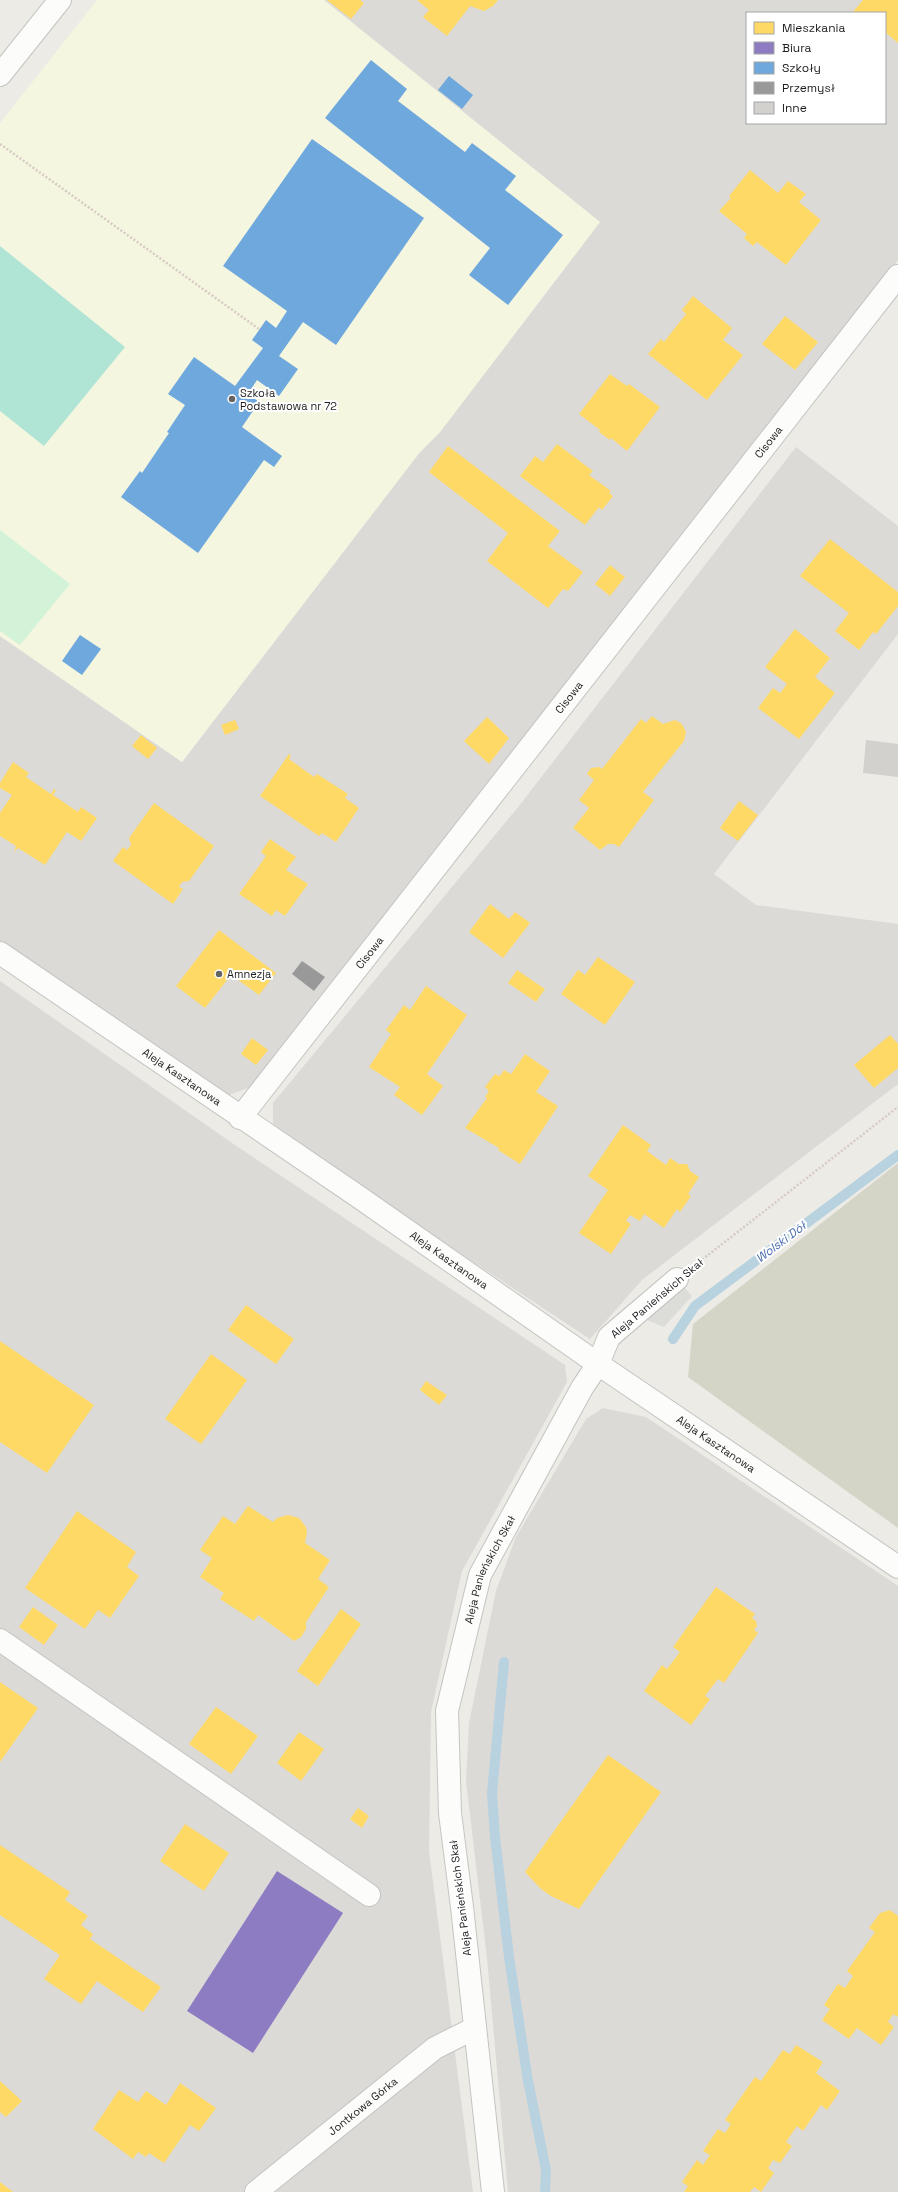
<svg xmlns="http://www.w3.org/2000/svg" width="898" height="2192" font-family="'Space Grotesk',sans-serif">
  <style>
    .residential { fill: #dbdad7; fill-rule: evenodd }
    .education { fill: #f4f6e0 }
    .construction { fill: #d4d5c7 }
    .park { fill: #d3f3d8 }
    .pitch { fill: #b0e5d6 }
    .parking { fill: #dcdcd9 }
    .homes { fill: #ffd966 }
    .offices { fill: #8e7cc3 }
    .schools { fill: #6fa8dc }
    .industry { fill: #999 }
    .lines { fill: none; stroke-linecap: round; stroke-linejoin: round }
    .stream { stroke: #b8d2e0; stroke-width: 10 }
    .building { fill: #d2d1cd }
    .minor-casing { stroke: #c4c4c2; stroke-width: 24 }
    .path { stroke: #d7cac5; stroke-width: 2.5; stroke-dasharray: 2 2; stroke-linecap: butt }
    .minor { stroke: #fcfcfb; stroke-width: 22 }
    .poi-dot { fill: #656563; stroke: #fff; stroke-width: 1.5 }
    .labels { text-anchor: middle; stroke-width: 4; stroke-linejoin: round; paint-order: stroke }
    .poi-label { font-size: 11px; fill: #1d1d1d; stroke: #fff; text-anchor: start }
    .street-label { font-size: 11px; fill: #1d1d1d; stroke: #fff }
    .water-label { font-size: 12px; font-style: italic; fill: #486caf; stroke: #fff }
  </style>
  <rect width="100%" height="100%" fill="#ecebe6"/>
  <g class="residential">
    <path d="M324,0h574v260l-143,186 -504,641 -33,12 -218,-158v-305l182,126 238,-310 20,-20 160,-210zM747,13h138v110h-138z"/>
    <path d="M796,447l102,79v108l-184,240 42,31 142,19v160l-256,196 -52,59 -317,-209v-27l246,-297z"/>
    <path d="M0,981l235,164 330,220 2,17 -105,189 -31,141 -2,139 44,341h-473z"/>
    <path d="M603,1408l43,9 252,169v606h-390l-21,-234 -21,-177 3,-58 27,-132 20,-54 70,-118z"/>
  </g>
  <path class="education" d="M97,0h227l276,222 -160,210 -20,20 -238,310 -182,-126v-513z"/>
  <path class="construction" d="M898,1163v365l-210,-151 5,-53z"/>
  <path class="park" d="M0,530l70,54 -50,61 -20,-14z"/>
  <path class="pitch" d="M0,246l125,101 -81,99 -44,-35z"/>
  <path class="parking" d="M677,1279l15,17 -28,31 -15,-6 -9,-10z"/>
  <g class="homes">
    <path d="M327,0h33l4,3 -13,16z"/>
    <path d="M417,0h81l-5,6 -9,5 -14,-5 -23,30 -24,-19 6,-7z"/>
    <path d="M863,0h35v43l-13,-11v-19h-33z"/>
    <path d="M750,170l28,23 10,-12 18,13 -7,8 22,18 -35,45 -29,-23 -4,4 -9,-8 3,-4 -28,-23 12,-13 -2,-2z"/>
    <path d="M693,296l39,32 -9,12 20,15 -36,45 -59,-46 13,-15 3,3 22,-28 -4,-4z"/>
    <path d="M785,316l33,26 -23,28 -33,-26z"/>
    <path d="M610,374l17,12 2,-2 31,23 -33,44 -16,-13 -1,2 -11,-8 1,-2 -21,-16z"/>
    <path d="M557,444l36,27 -4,4 22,16 -2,2 4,3 -11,14 -3,-3 -14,18 -65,-49 15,-20 8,6z"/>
    <path d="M448,446l112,85 -12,15 35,26 -15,19 -5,-2 -15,19 -61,-47 21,-28 -79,-61z"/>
    <path d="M830,539l68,53v14l-22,28 -3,-2 -14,18 -24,-19 14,-18 -49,-37z"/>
    <path d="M610,565l15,12 -15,19 -15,-12z"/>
    <path d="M795,629l35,29 -15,19 20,16 -36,46 -41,-31 15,-20 7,5 7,-9 -22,-17z"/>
    <path d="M652,716l11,8 12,-4 7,4 4,8 -2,9 -41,51 11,8 -35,47 -5,-3h-6l-8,6 -27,-22 16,-20 -10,-8 15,-20 -7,-6 4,-6 8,-1 3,2 39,-50 5,4z"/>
    <path d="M487,717l22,21 -20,26 -25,-23z"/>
    <path d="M235,720l4,9 -14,6 -4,-10z"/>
    <path d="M141,735l16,13 -9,11 -16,-13z"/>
    <path d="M289,754l2,2 -2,3 25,18 3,-3 31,20 -3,4 14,10 -23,34 -14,-9 -3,3 -59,-40z"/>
    <path d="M13,762l16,11 -3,4 25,17 3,-5 2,1 -3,5 25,17 3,-5 16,11 -16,23 -14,-9 -22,33 -27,-17 -4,4 2,-6 -16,-10v-23l12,-18 -12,-7v-5z"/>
    <path d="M739,801l19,14 -20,26 -18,-13z"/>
    <path d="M154,803l60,43 -25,35 -7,1 -3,5 4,2 -10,15 -60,-43 10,-14 4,3 4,-5 -2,-7z"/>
    <path d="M270,839l26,18 -10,13 22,14 -23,32 -9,-6 -4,6 -33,-22 27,-38 -5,-4z"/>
    <path d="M490,904l19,15 6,-7 15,11 -27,35 -34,-26z"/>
    <path d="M219,930l57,43 -17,22 -28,-20 -26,33 -29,-22z"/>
    <path d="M598,957l37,25 -30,43 -44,-31 17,-24 7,5z"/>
    <path d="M517,970l28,19 -9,13 -28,-19z"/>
    <path d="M426,986l41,29 -40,59 16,12 -21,29 -28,-20 6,-8 -31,-20 22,-33 -5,-4 18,-25 6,5z"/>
    <path d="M890,1035l8,9v24l-24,20 -20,-23z"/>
    <path d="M252,1038l16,12 -12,15 -15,-11z"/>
    <path d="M525,1054l25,17 -14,21 22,14 -38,58 -22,-14 1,-2 -34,-20 22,-30 -2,-1 4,-6 -4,-4 10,-13 5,2 4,-6 7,4z"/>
    <path d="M623,1125l28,20 -4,6 19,14 4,-7 9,6h8l3,7 9,6 -11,17 3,2 -11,16 -3,-3 -13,19 -20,-14 -4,7 -10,-6 -4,6 5,3 -20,30 -32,-21 29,-43 -20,-14z"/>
    <path d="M246,1305l48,34 -18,25 -48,-34z"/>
    <path d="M0,1341l94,64 -47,68 -47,-31z"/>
    <path d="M211,1354l36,26 -46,64 -36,-25z"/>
    <path d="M426,1381l21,14 -8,10 -19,-15z"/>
    <path d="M248,1506l25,16 4,-4 11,-3 11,3 7,9 1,5 -2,11 25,17 -12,19 11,8 -23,35v7l-5,8 -7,4 -36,-26 -4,6 -34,-22 4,-6 -24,-16 12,-19 -12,-8 23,-34 12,8z"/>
    <path d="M77,1511l59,41 -9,15 12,9 -29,42 -12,-8 -13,19 -60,-41z"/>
    <path d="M716,1587l39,27 -3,4 4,3 1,5 -3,4 4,3 -34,50 -6,-4 -13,17 5,3 -19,26 -47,-34 18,-26 5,4 13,-17 -7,-5z"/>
    <path d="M33,1607l25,18 -14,20 -25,-18z"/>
    <path d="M341,1609l20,15 -43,62 -21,-15z"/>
    <path d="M0,1682l38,26 -38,54z"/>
    <path d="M216,1707l42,29 -27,38 -42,-30z"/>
    <path d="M299,1732l25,17 -23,32 -24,-18z"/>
    <path d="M608,1755l53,37 -82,117 -28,-13 -10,-7 -16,-17z"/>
    <path d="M358,1808l11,8 -7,12 -12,-9z"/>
    <path d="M185,1824l44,29 -25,38 -44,-30z"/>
    <path d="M0,1845l70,47 -5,8 23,16 -7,9 12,9 -3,5 71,48 -18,25 -46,-31 -16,23 -37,-25 16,-24 31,21 -91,-61z"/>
    <path d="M890,1910l8,6v101l-5,-3 -5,8 6,5 -13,18 -24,-17 -8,11 -27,-19 8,-11 -6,-4 14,-21 7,4 8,-12 -6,-5 28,-39 -6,-4 11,-15z"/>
    <path d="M796,2045l27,17 -7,11 24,18 -13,19 -6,-5 -18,26 -6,-5 -11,16 6,4 -12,17 -7,-3 -5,8 6,5 -13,19 -7,-5 -4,5h-66l4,-6 -6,-4 15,-22 6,5 7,-10 -7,-4 15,-22 7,4 6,-9 -6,-4 30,-43 6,4 22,-31 7,4z"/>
    <path d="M0,2081l22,20 -16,16 -6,-5z"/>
    <path d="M180,2083l36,25 -17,23 -9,-6 -26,38 -15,-10 -3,4 -8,-5 -5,7 -40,-30 26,-39 19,12 8,-11 20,14z"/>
    <path d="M0,2182l13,10h-13z"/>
  </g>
  <path class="offices" d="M277,1871l66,42 -90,140 -66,-42z"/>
  <g class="schools">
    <path d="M371,60l36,29 -9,12 67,51 7,-9 44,33 -11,14 58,45 -55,70 -39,-30 21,-27 -165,-130z"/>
    <path d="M449,76l24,19 -11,14 -24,-19z"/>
    <path d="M312,139l112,79 -88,127 -33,-23 -24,34 19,13 -19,27 -22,-16 -9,14 11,8 -17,25 40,29 -8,11 -10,-7 -66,93 -77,-56 19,-26 2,2 27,-40 -2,-1 18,-27 -17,-11 26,-37 41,29 28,-38 -11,-8 14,-20 10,8 11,-17 -64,-45z"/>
    <path d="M80,635l21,14 -19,26 -20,-14z"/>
  </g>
  <path class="industry" d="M302,961l23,16 -11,14 -22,-17z"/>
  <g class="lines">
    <g class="stream">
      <path d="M673,1339l22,-33 203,-151"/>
      <path d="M504,1662l-12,131 3,44 14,120 19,124 18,89 -1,22"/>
    </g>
  </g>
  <path class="building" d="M866,740l32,4v33l-35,-4z"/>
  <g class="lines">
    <defs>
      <g id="minor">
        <path d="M0,75l60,-75"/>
        <path id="s1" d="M0,953l356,242 242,169 300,203"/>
        <path id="s2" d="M240,1118l658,-842"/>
        <path d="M0,1640l369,255"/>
        <path id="s3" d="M256,2192l179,-144 40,-20"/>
        <path id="s4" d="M493,2192l-31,-285 -12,-94 -3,-102 33,-136 102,-187 16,-24 11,-27 68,-58"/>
      </g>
    </defs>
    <use href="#minor" class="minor-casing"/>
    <g class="path">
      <path d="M0,144l259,185"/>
      <path d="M699,1262l199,-155"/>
    </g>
    <use href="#minor" class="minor"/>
  </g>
  <g class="poi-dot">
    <circle cx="232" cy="399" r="4"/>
    <circle cx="219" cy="974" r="4"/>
  </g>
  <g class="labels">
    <g class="poi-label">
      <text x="240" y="397">Szkoła<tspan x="240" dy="13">Podstawowa nr 72</tspan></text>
      <text x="227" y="978">Amnezja</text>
    </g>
    <g class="street-label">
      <text dy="4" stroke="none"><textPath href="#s2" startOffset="858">Cisowa</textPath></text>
      <text dy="4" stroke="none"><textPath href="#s2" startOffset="534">Cisowa</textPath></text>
      <text dy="4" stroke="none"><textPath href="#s2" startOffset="210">Cisowa</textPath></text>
      <text dy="4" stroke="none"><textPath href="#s1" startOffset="220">Aleja Kasztanowa</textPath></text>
      <text dy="4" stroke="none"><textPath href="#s1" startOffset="544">Aleja Kasztanowa</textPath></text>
      <text transform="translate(657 1298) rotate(-40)" y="4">Aleja Panieńskich Skał</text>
      <text dy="4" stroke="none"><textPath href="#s1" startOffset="868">Aleja Kasztanowa</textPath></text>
      <text dy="4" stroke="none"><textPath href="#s4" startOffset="632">Aleja Panieńskich Skał</textPath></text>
      <text transform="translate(460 1898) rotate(-97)" y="4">Aleja Panieńskich Skał</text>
      <text dy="4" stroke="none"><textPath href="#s3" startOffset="137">Jontkowa Górka</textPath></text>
    </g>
    <g class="water-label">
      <text transform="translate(781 1242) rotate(-37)" y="4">Wolski Dół</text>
    </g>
  </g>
  <rect x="746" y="12" width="140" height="112" fill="#ffffff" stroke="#a5a5a5"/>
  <rect x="754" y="22" width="20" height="12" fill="#ffd966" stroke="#a5a5a5"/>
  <text x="782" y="32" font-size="12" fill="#1d1d1d">Mieszkania</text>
  <rect x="754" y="42" width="20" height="12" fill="#8e7cc3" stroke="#a5a5a5"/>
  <text x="782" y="52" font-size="12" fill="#1d1d1d">Biura</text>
  <rect x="754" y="62" width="20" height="12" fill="#6fa8dc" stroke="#a5a5a5"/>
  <text x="782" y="72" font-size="12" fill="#1d1d1d">Szkoły</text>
  <rect x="754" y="82" width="20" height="12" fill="#999999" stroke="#a5a5a5"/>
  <text x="782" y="92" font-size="12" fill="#1d1d1d">Przemysł</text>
  <rect x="754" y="102" width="20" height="12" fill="#d2d1cd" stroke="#a5a5a5"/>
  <text x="782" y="112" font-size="12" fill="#1d1d1d">Inne</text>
</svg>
